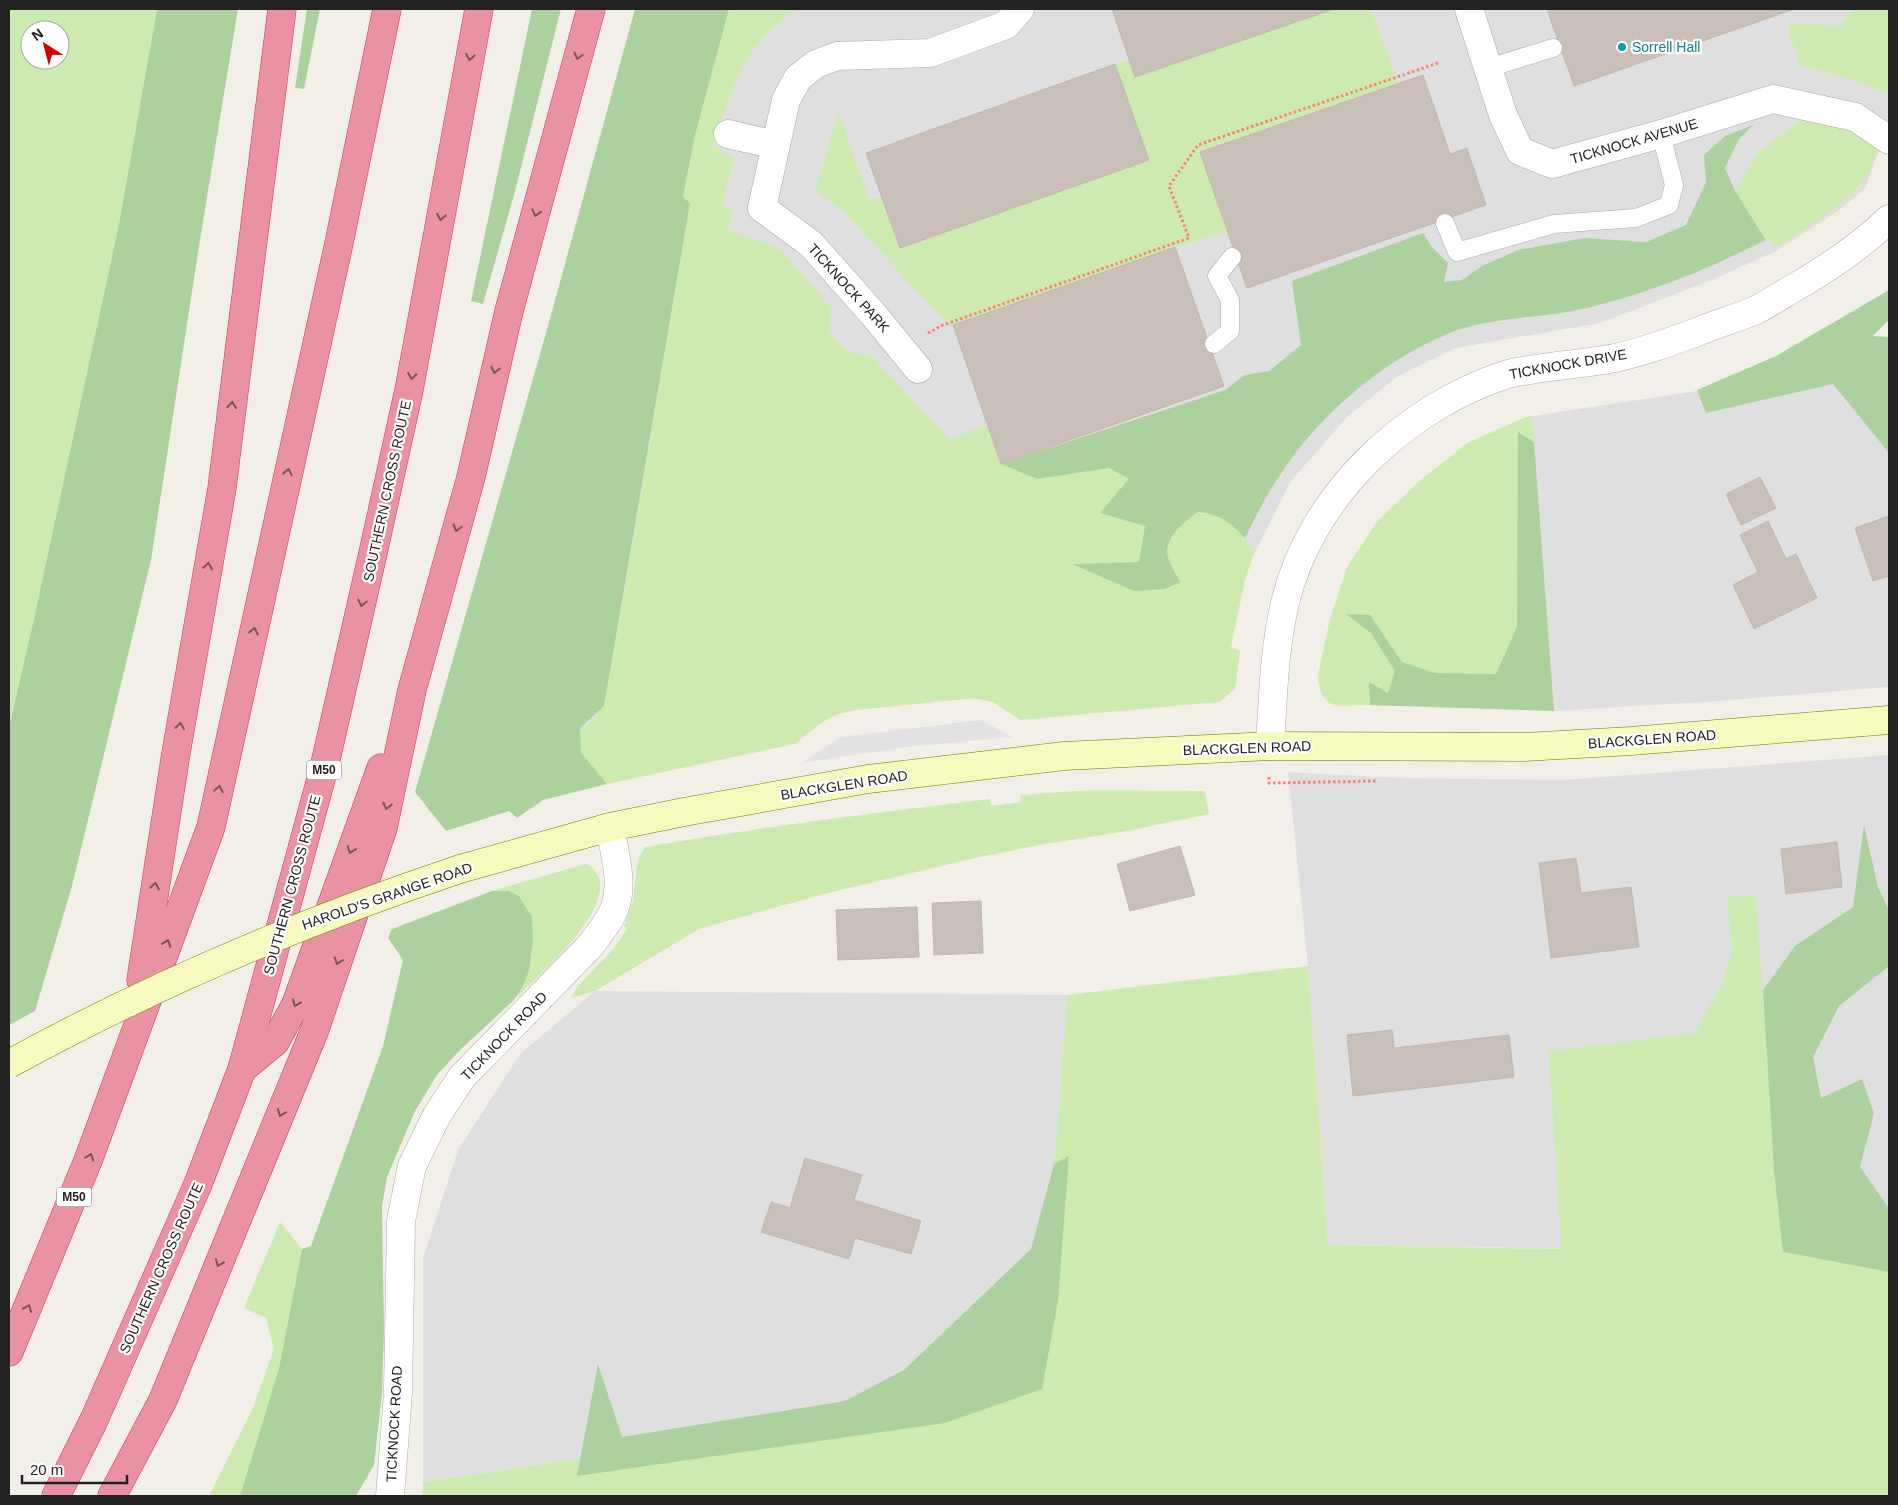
<svg xmlns="http://www.w3.org/2000/svg" width="1898" height="1505" font-family="Helvetica,sans-serif">
  <style>
    .residential { fill: #e0dfdf }
    .grass { fill: #cdebb0; fill-rule: evenodd }
    .forest { fill: #add19e }
    .parking { fill: #e2e2e2 }
    .building { fill: #c7bfb8; stroke: #c4b6ab }
    .lines { fill: none; stroke-linecap: round; stroke-linejoin: round }
    .lane-casing { stroke: #a9a9a9; stroke-width: 19 }
    .street-casing { stroke: #a9a9a9; stroke-width: 29 }
    .secondary-casing { stroke: #707d05; stroke-width: 29 }
    .highway-casing { stroke: #dc2a67; stroke-width: 29 }
    .path { stroke: #fa8072; stroke-width: 3; stroke-dasharray: 2.5 2.5; stroke-linecap: butt }
    .lane { stroke: #fff; stroke-width: 18 }
    .street { stroke: #fff; stroke-width: 28 }
    .secondary { stroke: #f7fabf; stroke-width: 28 }
    .highway { stroke: #e892a2; stroke-width: 28 }
    .secondary-bridge-casing { stroke: #707d05; stroke-width: 29; stroke-linecap: butt }
    .secondary-bridge { stroke: #f7fabf; stroke-width: 28 }
    .oneway { stroke: #7b545c }
    .culture-dot { fill: #0f9aa8; stroke: #fff; stroke-width: 2 }
    .labels { text-anchor: middle; stroke-width: 4.5; stroke-linejoin: round; paint-order: stroke }
    .shield { fill: #fff; stroke: #646464; stroke-width: 1 }
    .shield-label { font-size: 12px; font-weight: bold; fill: #222 }
    .culture-label { font-size: 14px; fill: #0d838f; stroke: #fff; text-anchor: start }
    .street-label { font-size: 14px; fill: #222; stroke: #fff }
  </style>
  <rect width="100%" height="100%" fill="#f2efe9"/>
  <g class="residential">
    <path d="M729,9h1160v133l-11,11 -13,36 -27,22 -62,40 -64,29 -112,43 -144,25 -58,28 -50,40 -57,65 -50,100 -221,139 -27,-18 -19,-4 -119,12 -17,4 -16,8 -27,22 -214,9 -1,-25z"/>
    <path d="M1889,359v328l-170,14 -165,10 -22,-295 224,-34z"/>
    <path d="M1889,755v509l-106,-12 -455,-7 -20,-279 -20,-194 113,6 163,2z"/>
    <path d="M595,991l472,4 -29,386 -296,53 -319,48v-224l35,-108 62,-96z"/>
  </g>
  <g class="grass">
    <path d="M9,9h148l-38,215 -86,399 -24,103zM30,30h30v30h-30z"/>
    <path d="M729,9h74c-9,1 -15,7 -23,13 -40,30 -52,80 -67,125l21,10 -12,50 11,3 -6,20 40,13 17,10 48,56 -3,21c14,18 18,25 42,25l78,84 39,-14 13,39 36,15 72,-11 21,11 15,46 -6,37 -66,2 107,18c-4,-8 -10,-17 -12,-26 -4,-18 17,-35 30,-44 28,2 42,17 56,41l-9,27 -14,67 9,4 -5,38 -16,13 -198,18 -28,-18 -19,-4 -119,12 -17,4 -16,8 -27,22 -188,40 -64,16 -26,18 4,-45 77,-56 24,-110 68,-403 -7,-6 12,-62z"/>
    <path d="M1334,9h37l27,74 -198,69 28,80 -53,15 -222,78 -14,-10 -95,-103 -29,-22 24,-78 30,87h13l18,49 248,-88 -33,-96 14,-4 6,17z"/>
    <path d="M1854,9h35v86c-29,-14 -59,-23 -91,-29l1,-8 -9,-21 -1,-14 50,3z"/>
    <path d="M1802,118l35,5 43,23c-4,10 -8,22 -14,31 -16,26 -68,57 -94,72l2,-3 -3,-6h-4l-32,-49 22,-37z"/>
    <path d="M1532,416l22,295 -184,-6 -31,1 -10,-3 -7,-8 -4,-13 1,-12 11,-51 17,-52 31,-47 45,-42 46,-36 57,-25z"/>
    <path d="M1091,790l114,1 4,23 -82,17 -82,13 -70,14 -151,36 -125,35 -104,62 -24,7c8,-16 16,-21 28,-34 11,-11 20,-22 28,-35l-3,-3 9,-25 5,-42 7,-12c115,-20 230,-34 345,-48l2,7 29,-4 -1,-7z"/>
    <path d="M585,864c7,1 10,6 13,12 16,36 -61,101 -85,125l9,-13 -13,-97h-17z"/>
    <path d="M1756,895l18,276 9,81 106,20v224h-1467l1,-14 319,-48 296,-53 29,-386 241,-29 20,279 233,4 -12,-198 146,-18 28,-51 9,-31 -5,-54z"/>
    <path d="M280,1222l22,27 -23,119 -39,128h-31l44,-88 21,-59 -8,-31 -22,-10z"/>
  </g>
  <g class="forest">
    <path d="M157,9h81l-39,237 -48,314 -79,326 -37,125 -26,14v-298l24,-104 86,-399z"/>
    <path d="M307,9h13l-16,80 -9,-1z"/>
    <path d="M532,9h29l-47,186 -31,109 -12,-3z"/>
    <path d="M635,9h94l-34,127 -12,61 7,6 -86,503 -24,22 1,25 26,31 -64,16 -26,18 -8,-7 -63,20 -31,-39 131,-459z"/>
    <path d="M1753,125l-14,14 -14,29 10,23 31,49c-62,31 -129,59 -199,72 -40,7 -83,6 -122,23 -62,26 -123,78 -161,134 -15,21 -27,45 -39,69 -15,-16 -25,-24 -47,-26 -13,9 -35,26 -30,45 2,8 8,17 12,25l-15,7 -31,2 -62,-27 67,-2 6,-36 -45,-13 29,-34 -20,-11 -72,11 -36,-15 224,-74 20,-15 24,-4 32,-26 -9,-64 131,-48 9,14 16,16 -4,19 18,-2 20,-14 36,-16 66,-12 62,4 40,-17 20,-43 -2,-27 21,-19z"/>
    <path d="M1889,290v30l-16,16 16,1v116l-56,-69 -127,29 -9,-23 79,-34z"/>
    <path d="M1518,432l16,10 20,269 -184,-6 -1,-23 19,11 7,-22 -24,-38 -25,-19 24,1 32,47 33,11 61,1 21,-47z"/>
    <path d="M1864,825l14,62 11,23v56l-50,40 -26,51 8,41 41,-19 12,34 -14,54 29,41v64l-106,-20 -9,-81 -11,-181 32,-44 58,-39z"/>
    <path d="M492,891h17l10,5 13,21 1,22 -4,32 -7,17 -9,13 -52,48 -24,26 -22,36 -28,66 -5,29 2,124 -2,63 -8,72 -18,31h-116l39,-128 23,-119 9,-3 72,-200 20,-86 -15,-22 4,-9z"/>
    <path d="M1069,1156l-11,145 -16,88 -97,34 -368,53 21,-112 24,73 223,-36 59,-31 127,-121 23,-85z"/>
  </g>
  <path class="parking" d="M981,720l31,17 -105,10 -105,16 38,-26z"/>
  <g class="building">
    <path d="M1112,9h222l-199,68z"/>
    <path d="M1547,9h247l-220,77z"/>
    <path d="M1115,64l34,96 -249,88 -34,-95z"/>
    <path d="M1423,75l27,79 17,-6 19,57 -239,83 -47,-136z"/>
    <path d="M1175,247l49,139 -223,78 -48,-139z"/>
    <path d="M1760,477l16,31 -35,17 -15,-31z"/>
    <path d="M1889,516v60l-16,5 -18,-53z"/>
    <path d="M1768,521l18,38 10,-5 21,44 -63,31 -21,-44 25,-13 -18,-37z"/>
    <path d="M1837,842l5,45 -56,7 -5,-45z"/>
    <path d="M1180,846l15,49 -65,16 -13,-47z"/>
    <path d="M1576,858l5,35 50,-6 8,60 -88,11 -12,-95z"/>
    <path d="M981,901l2,52 -49,2 -2,-52z"/>
    <path d="M917,907l2,50 -81,3 -2,-50z"/>
    <path d="M1392,1030l2,18 115,-13 5,42 -161,19 -6,-61z"/>
    <path d="M805,1158l57,17 -8,25 67,21 -10,33 -56,-16 -6,21 -88,-27 10,-30 19,6z"/>
  </g>
  <g class="lines">
    <defs>
      <g id="lane">
        <path d="M1488,68l65,-20"/>
        <path d="M1445,223l12,29 97,-28 82,-6 33,-13 5,-20 -13,-51"/>
        <path d="M1214,344l16,-13v-31l-13,-24 15,-19"/>
      </g>
      <g id="street">
        <path d="M1469,9l34,106 17,36 32,13 109,-30 112,-35 82,18 34,23"/>
        <path d="M728,134l48,11"/>
        <path d="M918,369l-45,-55 -62,-70 -49,-36 24,-108 12,-22 18,-14 21,-8 93,-3 76,-28 14,-16"/>
        <path d="M1270,746c3,-48 4,-97 15,-143 25,-107 121,-197 223,-229 9,-3 18,-3 27,-5 26,-4 54,-6 80,-11 28,-6 55,-16 82,-26 19,-8 40,-14 59,-22 10,-5 21,-12 31,-18 37,-21 72,-44 102,-73"/>
        <path d="M390,1496l8,-103 3,-172 11,-55 25,-51 25,-38 127,-130c10,-13 22,-27 27,-43 7,-24 -2,-53 -6,-77"/>
      </g>
      <path id="secondary" d="M460,869l150,-42 74,-15 184,-33 196,-23 206,-10 254,1 107,-6 258,-21"/>
      <g id="highway">
        <path d="M141,980l35,-227 46,-265 60,-479"/>
        <path d="M242,1069l33,-27 21,-38 85,-236"/>
        <path d="M9,1352l80,-194 122,-331 128,-584 48,-234"/>
        <path d="M56,1496l38,-76 104,-236 44,-115 82,-301 49,-215 36,-163 70,-381"/>
        <path d="M112,1496l51,-96 151,-368 69,-204 29,-138 59,-213 38,-166 82,-302"/>
      </g>
    </defs>
    <use href="#lane" class="lane-casing"/>
    <use href="#street" class="street-casing"/>
    <use href="#secondary" class="secondary-casing"/>
    <use href="#highway" class="highway-casing"/>
    <g class="path">
      <path d="M928,333l15,-8 246,-87 -20,-52 29,-41 240,-82"/>
      <path d="M1269,777v6l108,-2"/>
    </g>
    <use href="#lane" class="lane"/>
    <use href="#street" class="street"/>
    <use href="#secondary" class="secondary"/>
    <use href="#highway" class="highway"/>
    <defs>
      <path id="secondary-bridge" d="M9,1064c144,-79 295,-143 451,-195"/>
    </defs>
    <use href="#secondary-bridge" class="secondary-bridge-casing"/>
    <use href="#secondary-bridge" class="secondary-bridge"/>
  </g>
  <defs><path id="oneway-chevron" d="M-2-3.5L2.5 0L-2 3.5" fill="none" stroke-width="1.6" stroke-linecap="round" stroke-linejoin="round" transform="scale(1.25)"/></defs>
  <g class="oneway">
    <use href="#oneway-chevron" transform="translate(578 56) rotate(105)"/>
    <use href="#oneway-chevron" transform="translate(470 57) rotate(100)"/>
    <use href="#oneway-chevron" transform="translate(536 213) rotate(105)"/>
    <use href="#oneway-chevron" transform="translate(441 217) rotate(100)"/>
    <use href="#oneway-chevron" transform="translate(495 370) rotate(103)"/>
    <use href="#oneway-chevron" transform="translate(412 376) rotate(100)"/>
    <use href="#oneway-chevron" transform="translate(232 405) rotate(-83)"/>
    <use href="#oneway-chevron" transform="translate(288 472) rotate(-78)"/>
    <use href="#oneway-chevron" transform="translate(457 528) rotate(106)"/>
    <use href="#oneway-chevron" transform="translate(208 566) rotate(-80)"/>
    <use href="#oneway-chevron" transform="translate(362 603) rotate(103)"/>
    <use href="#oneway-chevron" transform="translate(254 631) rotate(-78)"/>
    <use href="#oneway-chevron" transform="translate(180 726) rotate(-80)"/>
    <use href="#oneway-chevron" transform="translate(219 789) rotate(-78)"/>
    <use href="#oneway-chevron" transform="translate(387 806) rotate(102)"/>
    <use href="#oneway-chevron" transform="translate(351 850) rotate(110)"/>
    <use href="#oneway-chevron" transform="translate(155 886) rotate(-81)"/>
    <use href="#oneway-chevron" transform="translate(167 943) rotate(-70)"/>
    <use href="#oneway-chevron" transform="translate(338 961) rotate(109)"/>
    <use href="#oneway-chevron" transform="translate(296 1003) rotate(114)"/>
    <use href="#oneway-chevron" transform="translate(281 1113) rotate(112)"/>
    <use href="#oneway-chevron" transform="translate(90 1157) rotate(-69)"/>
    <use href="#oneway-chevron" transform="translate(219 1263) rotate(112)"/>
    <use href="#oneway-chevron" transform="translate(28 1308) rotate(-68)"/>
  </g>
  <circle class="culture-dot" cx="1622" cy="47" r="5"/>
  <g class="labels">
    <g class="shield">
      <rect x="306.5" y="760.5" width="35" height="19" rx="4"/>
      <rect x="56.5" y="1187.5" width="35" height="19" rx="4"/>
    </g>
    <g class="shield-label">
      <text x="324" y="774">M50</text>
      <text x="74" y="1201">M50</text>
    </g>
    <g class="culture-label">
      <text x="1632" y="52">Sorrell Hall</text>
    </g>
    <g class="street-label">
      <text transform="translate(1634 141) rotate(-16)" y="5">TICKNOCK AVENUE</text>
      <text transform="translate(849 288) rotate(48)" y="5">TICKNOCK PARK</text>
      <text transform="translate(1568 364) rotate(-10)" y="5">TICKNOCK DRIVE</text>
      <text transform="translate(387 491) rotate(-78)" y="5">SOUTHERN CROSS ROUTE</text>
      <text transform="translate(1652 739) rotate(-4)" y="5">BLACKGLEN ROAD</text>
      <text transform="translate(1247 748) rotate(-2)" y="5">BLACKGLEN ROAD</text>
      <text transform="translate(844 785) rotate(-9)" y="5">BLACKGLEN ROAD</text>
      <text transform="translate(292 885) rotate(-75)" y="5">SOUTHERN CROSS ROUTE</text>
      <text transform="translate(387 896) rotate(-19)" y="5">HAROLD'S GRANGE ROAD</text>
      <text transform="translate(504 1036) rotate(-46)" y="5">TICKNOCK ROAD</text>
      <text transform="translate(161 1268) rotate(-66)" y="5">SOUTHERN CROSS ROUTE</text>
      <text transform="translate(394 1424) rotate(-87)" y="5">TICKNOCK ROAD</text>
    </g>
  </g>
  <rect width="1898" height="1505" fill="none" stroke="#222222" stroke-width="20"/>
  <g transform="translate(45 45) rotate(324)"><circle r="24" fill="#ffffff" stroke="#a7a7a7"/>
  <path d="M0-4L9 19L0 12L-9 19Z" fill="#d40000"/>
  <text y="-8" font-size="14" font-weight="bold" text-anchor="middle" fill="#222222">N</text>
  </g>
  <path d="M22 1475v8h105v-8" fill="none" stroke="#222222" stroke-width="2.5"/>
  <text x="30" y="1475" font-size="15" fill="#222222" stroke="#ffffff" stroke-width="4" paint-order="stroke">20 m</text>
</svg>
